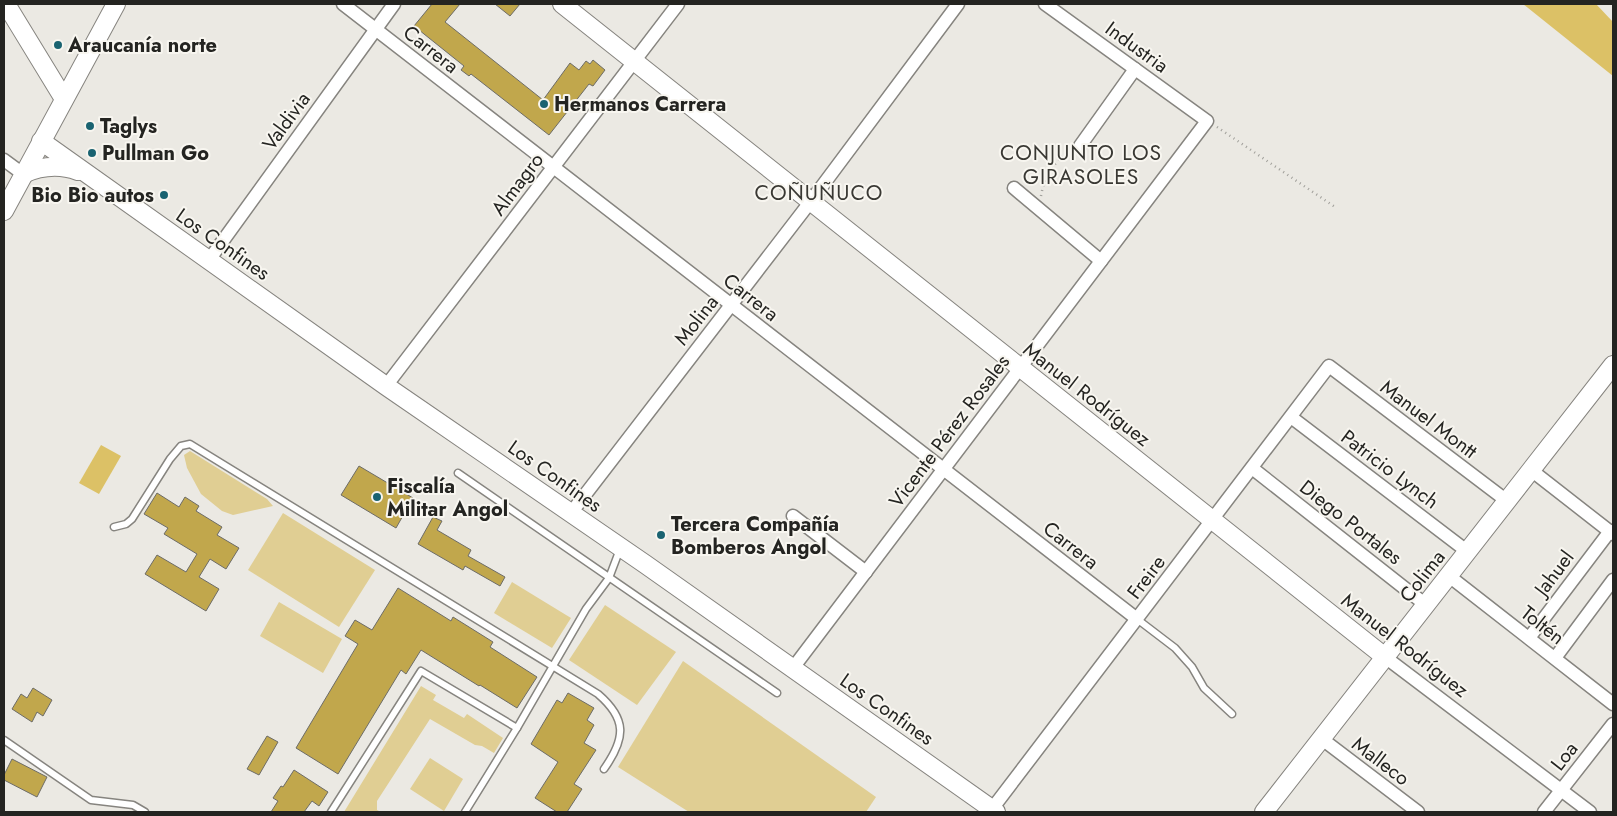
<svg xmlns="http://www.w3.org/2000/svg" width="1617" height="816" font-family="Jost,sans-serif">
  <style>
    .green { fill: #e0ce93 }
    .water { fill: #dcc166 }
    .building { fill: #c1a74c; stroke: #6d6c67 }
    .lines { fill: none; stroke-linecap: round; stroke-linejoin: round }
    .lane-casing { stroke: #86847f; stroke-width: 9 }
    .street-casing { stroke: #86847f; stroke-width: 15 }
    .secondary-casing { stroke: #86847f; stroke-width: 20 }
    .path { stroke: #a09f9a; stroke-width: 2.5; stroke-dasharray: 1 4; stroke-linecap: butt }
    .lane { stroke: #fff; stroke-width: 6 }
    .street { stroke: #fff; stroke-width: 12 }
    .secondary { stroke: #fff; stroke-width: 18 }
    .poi-dot { fill: #1a6371; stroke: #f8f6f0; stroke-width: 2 }
    .labels { text-anchor: middle; stroke-width: 4; stroke-linejoin: round; paint-order: stroke }
    .poi-label { font-size: 20px; font-weight: bold; fill: #242421; stroke: #f8f6f0; text-anchor: start }
    .street-label { font-size: 20px; fill: #242421; stroke: #f8f6f0 }
    .neighbourhood-label { font-size: 21px; letter-spacing: 1px; fill: #393833; stroke: #f8f6f0 }
  </style>
  <rect width="100%" height="100%" fill="#ebe9e3"/>
  <g class="green">
    <path d="M190,451l77,48 6,7 -40,9 -11,-4 -21,-17 -14,-26 -3,-13z"/>
    <path d="M283,513l92,57 -36,57 -91,-57z"/>
    <path d="M512,582l59,36 -19,30 -58,-35z"/>
    <path d="M279,602l63,37 -19,34 -63,-37z"/>
    <path d="M605,605l71,47 -39,53 -68,-45z"/>
    <path d="M683,661l193,136 -10,15h-177l-71,-45z"/>
    <path d="M421,686l15,9 -3,5 31,18 3,-4 36,24 -9,15 -12,-7 -7,-1 -45,-26 -53,82v9l4,2h-37z"/>
    <path d="M430,758l33,21 -19,32 -34,-22z"/>
  </g>
  <g class="water">
    <path d="M1523,4h73l17,18v54z"/>
    <path d="M101,445l20,11 -22,38 -20,-11z"/>
  </g>
  <g class="building">
    <path d="M432,4h28l-15,18 98,78 27,-37 9,7 7,-9 4,3 3,-4 12,10 -12,16 -4,-2 -40,51 -78,-61 -2,2 -8,-6 3,-4 -50,-40z"/>
    <path d="M495,4h25l-10,12z"/>
    <path d="M359,466l54,32 -17,30 -55,-33z"/>
    <path d="M157,493l22,14 6,-10 14,9 -3,5 26,16 -5,8 22,13 -13,21 -16,-10 -11,18 20,12 -13,22 -61,-37 12,-19 29,17 11,-18 -33,-20 4,-6 -24,-14z"/>
    <path d="M433,517l9,4 -5,9 34,20 -3,6 37,21 -5,9 -35,-20 -2,4 -45,-26z"/>
    <path d="M398,588l53,33 2,-4 40,25 -3,5 47,30 -20,31 -37,-23 -1,1 -58,-36 -15,24 -5,-4 -63,104 -42,-26 62,-104 -13,-8 10,-16 17,10z"/>
    <path d="M33,688l19,12 -9,16 -6,-4 -5,10 -20,-13 9,-15 6,4z"/>
    <path d="M568,693l26,15 -7,12 7,5 -10,18 12,7 -22,34 8,5 -15,23h-10l-22,-14 23,-36 -27,-18 26,-44 5,3z"/>
    <path d="M267,736l11,6 -19,33 -12,-6z"/>
    <path d="M12,759l35,18 -10,20 -33,-17v-5z"/>
    <path d="M294,770l34,22 -9,14 -7,-5 -8,11h-33l7,-11 -5,-3 8,-12 2,1z"/>
  </g>
  <g class="lines">
    <defs>
      <g id="lane">
        <path d="M458,473l319,220"/>
        <path d="M114,527l12,-3 6,-5 38,-60 11,-13 9,-2 408,250c29,25 28,44 6,75"/>
        <path d="M1137,619l38,29 17,19 12,21 28,26"/>
        <path d="M4,740l87,60 42,5 12,7"/>
        <path d="M331,812l90,-141 96,57 69,-119 23,-31 11,-29"/>
        <path d="M465,812l52,-84"/>
      </g>
      <g id="street">
        <path d="M343,4l794,615"/>
        <path d="M1080,146l55,-77"/>
        <path d="M4,160l19,14"/>
        <path d="M1014,188l87,73"/>
        <path d="M209,260l185,-256"/>
        <path d="M386,386l292,-382"/>
        <path d="M1291,417l177,135"/>
        <path d="M1252,468l174,137"/>
        <path d="M1531,470l82,64"/>
        <path d="M571,513l240,-312 147,-197"/>
        <path d="M793,516l73,56"/>
        <path d="M1449,576l164,128"/>
        <path d="M1529,638l81,-107"/>
        <path d="M1385,657l205,155"/>
        <path d="M1555,658l58,-78"/>
        <path d="M793,668l414,-547 -162,-117"/>
        <path d="M1322,739l96,73"/>
        <path d="M992,809l337,-443 178,135"/>
        <path d="M1544,812l69,-88"/>
      </g>
      <g id="secondary">
        <path d="M6,4l58,95"/>
        <path d="M562,4l823,653"/>
        <path d="M41,141l345,245 259,178 351,248"/>
        <path d="M23,174c18,-8 36,-10 55,-3"/>
        <path d="M4,211l112,-207"/>
        <path d="M1264,812l349,-447"/>
      </g>
    </defs>
    <use href="#lane" class="lane-casing"/>
    <use href="#street" class="street-casing"/>
    <use href="#secondary" class="secondary-casing"/>
    <g class="path">
      <path d="M1217,127l118,80"/>
      <path d="M1041,196c3,-19 13,-34 28,-45"/>
    </g>
    <use href="#lane" class="lane"/>
    <use href="#street" class="street"/>
    <use href="#secondary" class="secondary"/>
  </g>
  <g class="poi-dot">
    <circle cx="58" cy="45" r="5"/>
    <circle cx="544" cy="104" r="5"/>
    <circle cx="90" cy="126" r="5"/>
    <circle cx="92" cy="153" r="5"/>
    <circle cx="164" cy="195" r="5"/>
    <circle cx="377" cy="497" r="5"/>
    <circle cx="661" cy="535" r="5"/>
  </g>
  <g class="labels">
    <g class="poi-label">
      <text x="68" y="52">Araucanía norte</text>
      <text x="554" y="111">Hermanos Carrera</text>
      <text x="100" y="133">Taglys</text>
      <text x="102" y="160">Pullman Go</text>
      <text x="154" y="202" text-anchor="end">Bio Bio autos</text>
      <text x="387" y="493">Fiscalía<tspan x="387" dy="23">Militar Angol</tspan></text>
      <text x="671" y="531">Tercera Compañía<tspan x="671" dy="23">Bomberos Angol</tspan></text>
    </g>
    <g class="street-label">
      <text transform="translate(1137 47) rotate(36)" y="7">Industria</text>
      <text transform="translate(431 49) rotate(38)" y="7">Carrera</text>
      <text transform="translate(286 121) rotate(-54)" y="7">Valdivia</text>
      <text transform="translate(517 184) rotate(-53)" y="7">Almagro</text>
      <text transform="translate(223 244) rotate(35)" y="7">Los Confines</text>
      <text transform="translate(751 297) rotate(38)" y="7">Carrera</text>
      <text transform="translate(696 320) rotate(-52)" y="7">Molina</text>
      <text transform="translate(1087 394) rotate(38)" y="7">Manuel Rodríguez</text>
      <text transform="translate(1429 419) rotate(37)" y="7">Manuel Montt</text>
      <text transform="translate(949 431) rotate(-53)" y="7">Vicente Pérez Rosales</text>
      <text transform="translate(1390 469) rotate(37)" y="7">Patricio Lynch</text>
      <text transform="translate(555 476) rotate(35)" y="7">Los Confines</text>
      <text transform="translate(1351 522) rotate(38)" y="7">Diego Portales</text>
      <text transform="translate(1071 545) rotate(38)" y="7">Carrera</text>
      <text transform="translate(1554 573) rotate(-53)" y="7">Jahuel</text>
      <text transform="translate(1422 576) rotate(-52)" y="7">Colima</text>
      <text transform="translate(1146 577) rotate(-53)" y="7">Freire</text>
      <text transform="translate(1543 625) rotate(38)" y="7">Toltén</text>
      <text transform="translate(1405 645) rotate(38)" y="7">Manuel Rodríguez</text>
      <text transform="translate(887 709) rotate(35)" y="7">Los Confines</text>
      <text transform="translate(1564 756) rotate(-52)" y="7">Loa</text>
      <text transform="translate(1381 761) rotate(37)" y="7">Malleco</text>
    </g>
    <g class="neighbourhood-label">
      <text x="1081" y="160">CONJUNTO LOS<tspan x="1081" dy="24">GIRASOLES</tspan></text>
      <text x="819" y="200">COÑUÑUCO</text>
    </g>
  </g>
  <rect width="1617" height="816" fill="none" stroke="#242421" stroke-width="10"/>
</svg>
